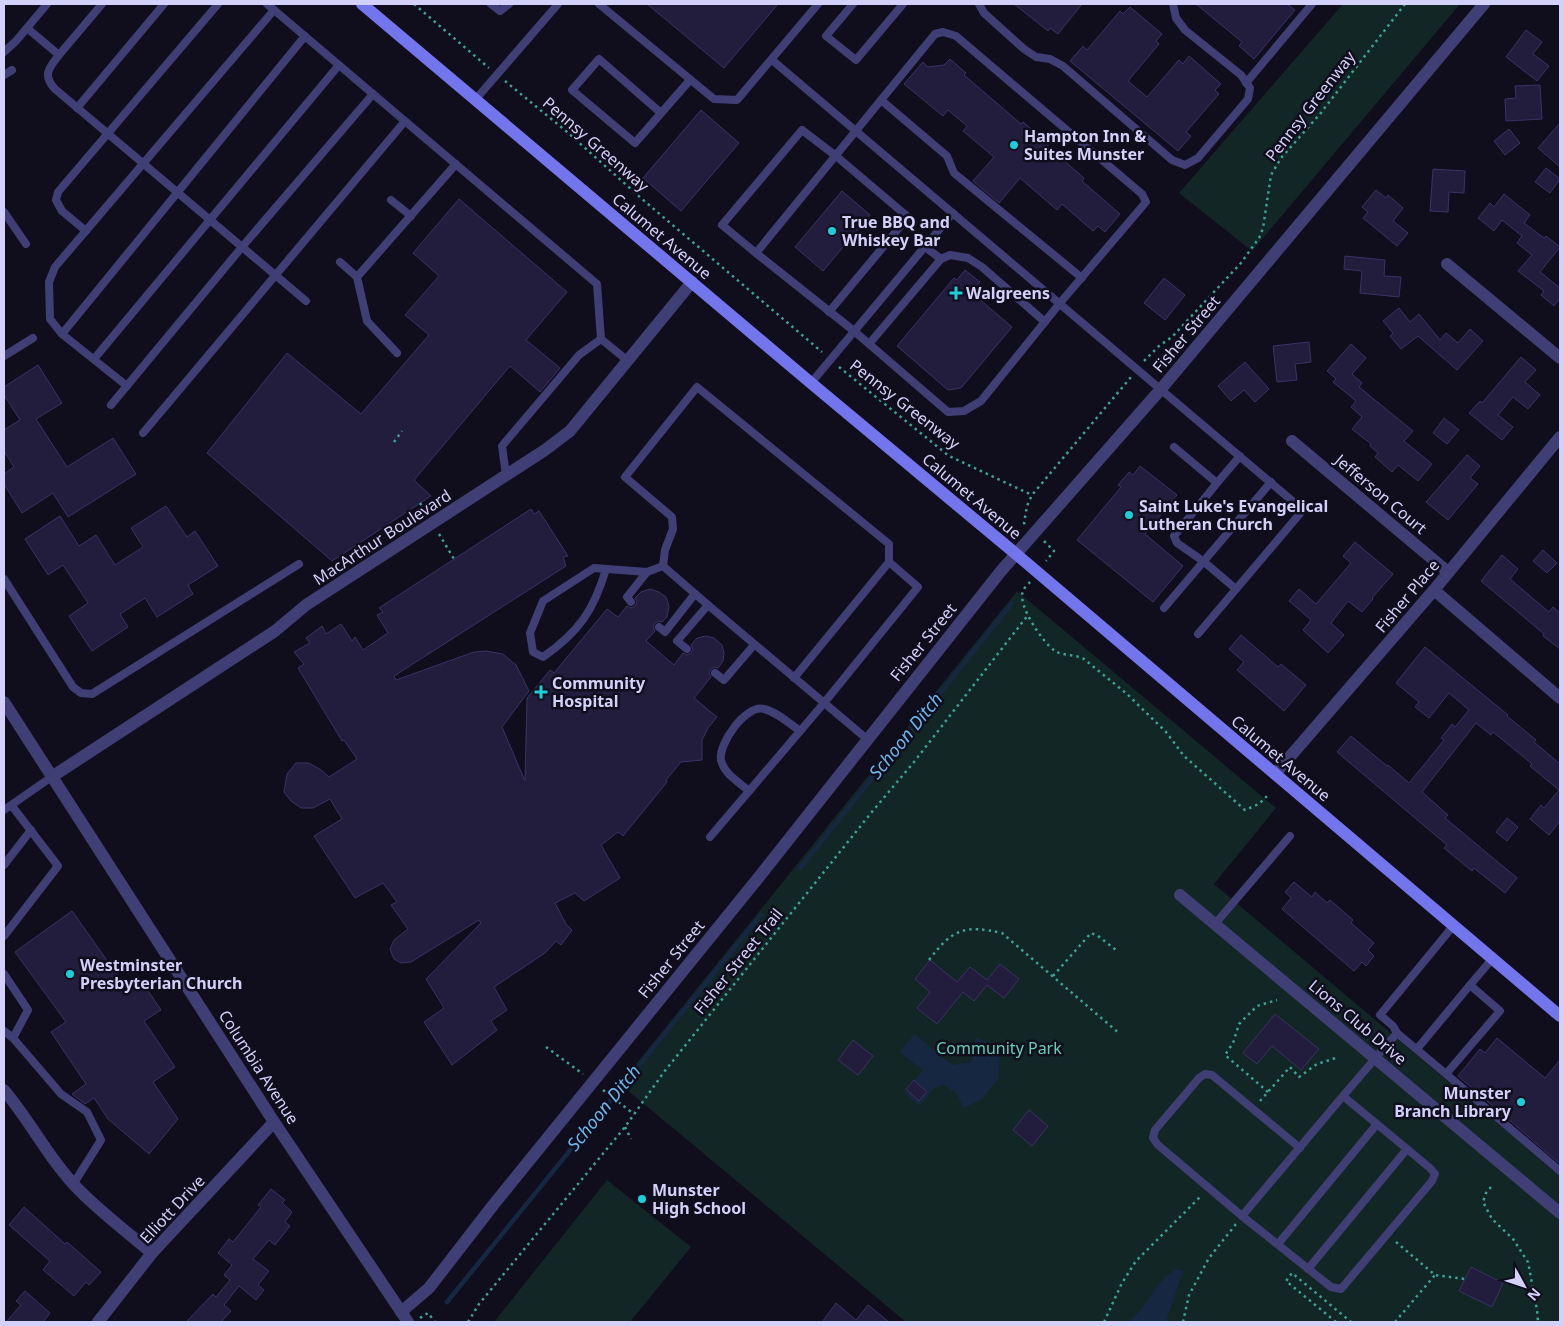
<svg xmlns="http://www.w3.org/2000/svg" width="1564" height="1326" font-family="'Noto Sans',sans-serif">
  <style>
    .green { fill: #122625 }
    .water { fill: #152741 }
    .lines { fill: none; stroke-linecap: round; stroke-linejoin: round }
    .stream { stroke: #152741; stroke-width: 4.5 }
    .building { fill: #221d3c; stroke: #3a3265 }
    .path { stroke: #3ca197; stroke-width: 2.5; stroke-dasharray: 2.5 4; stroke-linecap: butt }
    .service { stroke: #3f3f76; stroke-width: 8 }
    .minor { stroke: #3f3f76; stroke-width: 12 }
    .tertiary { stroke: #3f3f76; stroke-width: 12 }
    .secondary { stroke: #7375ed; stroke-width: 12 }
    .poi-dot { fill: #1cced9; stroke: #100e1d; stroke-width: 2 }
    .labels { text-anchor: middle; stroke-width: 5; stroke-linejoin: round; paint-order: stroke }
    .street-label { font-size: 16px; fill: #d3d0f9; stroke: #100e1d }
    .poi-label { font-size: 16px; font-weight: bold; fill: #d3d0f9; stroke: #100e1d; text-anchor: start }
    .park-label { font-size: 16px; fill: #66cfb1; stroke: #100e1d }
    .water-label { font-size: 18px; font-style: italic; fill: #6bb6ec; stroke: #100e1d }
  </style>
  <rect width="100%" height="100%" fill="#100e1d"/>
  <g class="green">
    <path d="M1343,4h117l-208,247 -73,-58z"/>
    <path d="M1017,591l259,217 -62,76 346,292v146h-654l-286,-238z"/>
    <path d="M607,1180l84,67 -61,75h-136z"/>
  </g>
  <g class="water">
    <path d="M915,1034l37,31 19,-3 5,-24 15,6 9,14 -2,21 -17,21 -17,8 -7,-14 -13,-9 -10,3 -14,18 -16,-13 19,-23 -24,-18z"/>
    <path d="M1177,1269l6,2 -17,51h-37c19,-17 25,-40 48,-53z"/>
  </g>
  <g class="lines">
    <g class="stream">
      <path d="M800,868l212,-265"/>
      <path d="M447,1302l314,-387"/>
    </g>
  </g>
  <g class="building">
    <path d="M647,4h131l-54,64z"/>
    <path d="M1014,4h68l-24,30 -8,-6 -2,3z"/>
    <path d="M1196,4h91l8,6 -41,49 -15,-13 3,-4z"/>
    <path d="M1130,7l32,27 -6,7 3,3 -31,37 19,16 32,-37 4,4 6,-8 32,28 -6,6 4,4 -33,38 5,4 -13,15 -108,-90 13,-15 4,4 33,-39 3,3z"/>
    <path d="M1526,30l16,12 -9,12 16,12 -12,15 -31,-24z"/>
    <path d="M950,59l16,14 -2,2 57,49 2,-2 26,22 -2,2 37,32 -2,3 38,33 -15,18 -7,-6 -5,5 -31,-27 -5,6 -37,-32 -21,25 -26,-22 21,-24 -31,-26 4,-5 -19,-16 -5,6 -39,-32 19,-22 5,5 16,-2z"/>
    <path d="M1540,85l2,34 -36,2 -1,-22 11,-1 -1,-12z"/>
    <path d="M701,110l38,33 -58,68 -38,-33z"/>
    <path d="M1560,123v44l-22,-19z"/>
    <path d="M1509,129l11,14 -15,12 -11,-14z"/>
    <path d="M1546,168l14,11 -10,14 -15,-11z"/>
    <path d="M1433,169l32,2 -1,22 -15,-1 -1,20 -18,-1z"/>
    <path d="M1376,190l10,8 2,-3 15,13 -10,13 15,12 -11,13 -34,-28 5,-6 -6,-5z"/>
    <path d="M842,191l28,24 -47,56 -28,-24z"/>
    <path d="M1504,194l26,21 -6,8 20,15 2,-2 14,11 -20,25 20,16v10l-6,8 -13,-11 3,-4 -26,-20 14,-16 -15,-12 5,-7 -20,-16 -8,11 -16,-13 12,-15 4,4z"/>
    <path d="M459,199l108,93 -41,48 34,28 -20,24 -30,-26 -96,114 17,16 -99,65 -125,-108 80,-100 74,61 68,-79 -24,-20 34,-39 -26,-23z"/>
    <path d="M1345,256l40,4 -1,16 17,1 -2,20 -39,-4 2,-22 -18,-2z"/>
    <path d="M965,270l15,12 -9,10 41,35 -51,61 -13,2 -51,-44 57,-68 3,2z"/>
    <path d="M1164,278l21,17 -20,25 -21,-17z"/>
    <path d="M1399,308l11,14 9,-8 21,26 6,-7 12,10 12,-14 13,12 -26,29 -39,-34 -17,13 -11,-13 3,-3 -10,-12z"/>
    <path d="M1309,342l2,20 -16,2 2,16 -20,2 -4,-36z"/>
    <path d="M1351,344l15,14 -14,16 10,9 -3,4 54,44 -9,10 28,23 -14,17 -20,-16 -6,7 -17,-15 3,-4 -8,-7 1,-2 -19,-15 10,-12 -11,-10 5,-6 -23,-19 3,-3 -9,-8z"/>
    <path d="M1521,357l15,13 -11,12 15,13 -12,14 -15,-12 -15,18 15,12 -11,13 -33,-27 11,-12 2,2z"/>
    <path d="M1245,362l24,27 -14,13 -11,-12 -13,11 -13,-15z"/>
    <path d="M38,365l24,38 -26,16 31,48 46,-29 23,36 -68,43 -15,-24 -31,20 -18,-29v-10l10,-7 -10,-16v-21l16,-10 -16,-25v-8z"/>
    <path d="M1444,418l15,12 -12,14 -14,-11z"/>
    <path d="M1467,455l13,11 -10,12 8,6 -30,36 -22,-18z"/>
    <path d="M1140,466l37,29 -32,39 38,32 -30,36 -76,-62 44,-53 -3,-2 11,-13 4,3z"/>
    <path d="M166,506l21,31 8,-6 23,35 -30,19 5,9 -36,23 -12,-19 -25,16 8,13 -36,24 -23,-35 19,-13 -25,-38 -15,10 -23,-36 35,-23 19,30 17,-11 19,30 28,-18 -12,-19z"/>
    <path d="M531,509l3,5 5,-3 29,45 -5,1 3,9 -172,110 2,4 78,-28 12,-1 17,3 13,11 13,26 -27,36 23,54 2,-83 23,-28 4,3 53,-64 11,8 9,-11 4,2 4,-2 2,-4 -2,-4 6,-6 9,-3 9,3 7,5 3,9 -2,11 -5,5 -3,-1 -4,2 -2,4 2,4 -9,10 28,24 9,-12 4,2 4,-2 2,-4 -2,-4 6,-7 9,-2 8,2 8,7 2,8 -1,8 -5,7 -3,-1 -4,2 -2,4 2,4 -17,21 23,19 -9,11 -6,12v20l-21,2 -15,18 1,2 -44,54 -5,-4 -17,13 19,33 -36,23 -9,-8 -20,10 11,21 6,6 -11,15 -5,-4 -11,12 -51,34 13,23 -16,11 6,9 -45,35 -28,-43 20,-14 -18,-29 55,-56 -2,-3 -68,42 -10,1 -7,-4 -4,-10 4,-9 14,-11 -17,-24 6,-3 -14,-19 -28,15 -41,-62 28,-17 -12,-20 -17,9h-12l-10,-7 -7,-9 3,-18 9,-11h13l12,7 8,7 28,-18 -13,-19 -2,1 -44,-73 6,-4 -10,-12 16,-9 -4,-5 16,-12 4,8 15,-10 11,17 3,-4 8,13 25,-17 -11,-18 6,-3 -4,-4z"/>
    <path d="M1355,542l38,32 -21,24 1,1 -11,13 -14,-11 -17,22 13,12 -16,18 -25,-23 8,-10 -22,-19 10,-12 17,15 35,-41 -8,-7z"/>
    <path d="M1543,550l14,13 -10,10 -14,-12z"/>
    <path d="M1502,555l16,14 -8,10 39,33 4,-5 7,6v36l-17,-13 1,-2 -63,-53z"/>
    <path d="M1241,635l37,32 3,-3 25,21 -22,26 -47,-41 7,-8 -15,-13z"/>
    <path d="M1425,647l83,68 -1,1 29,24 -2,2 26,22v57l-11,14 -19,-16 11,-14 3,3 15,-18 -29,-24 2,-2 -39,-32 -2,3 -15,-12 -54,69 26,23 -3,3 72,60 -12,15 -31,-25 -2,3 -28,-23 3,-3 -110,-93 14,-16 36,30 1,-1 21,18 19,-23 16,-20 -3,-2 11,-14 3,3 14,-17 -20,-17 -20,25 -14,-11 4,-5 -23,-19z"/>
    <path d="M1507,818l11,9 -11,14 -11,-9z"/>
    <path d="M1294,882l18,15 3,-5 12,11 3,-3 23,20 -2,3 23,20 -6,7 6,6 -8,10 -4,-4 -8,9 -72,-62 9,-11 -6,-6z"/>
    <path d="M72,911l53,75 13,-10 23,34 -17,11 31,46 -22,15 25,37 -29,35 -41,-35 -14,-21 -9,6 -13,-10 14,-10 -35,-52 15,-10 -51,-70z"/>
    <path d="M930,960l27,22 13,-15 17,13 13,-16 19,15 -15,19 -17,-13 -13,16 -11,-9 -26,32 -20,-16 13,-16 -15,-13z"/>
    <path d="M1275,1014l44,35 -18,21 -29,-24 -15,18 -14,-11z"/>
    <path d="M1497,1038l48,40 15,-18v104l-102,-88 22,-27 5,4z"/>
    <path d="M853,1040l20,16 -15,19 -20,-15z"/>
    <path d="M914,1080l13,12 -8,9 -13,-12z"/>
    <path d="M1029,1110l19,16 -16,20 -19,-16z"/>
    <path d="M271,1189l14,11 -3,3 10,9 -7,10 5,4 -15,19 -6,-5 -16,19 16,12 -11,14 6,5 -8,10 -17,-14 -15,19 7,6 -10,11h-35l27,-28 3,3 14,-17 -6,-5 8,-10 -14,-12 11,-14 4,3 28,-35 -3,-2z"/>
    <path d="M24,1207l41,37 2,-2 34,30 -12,13 -3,-3 -12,14 -31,-26 7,-9 -41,-36z"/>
    <path d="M1471,1267l32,16 -11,24 -33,-16z"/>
    <path d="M25,1291l25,22 -7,9h-37l15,-17 -5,-4z"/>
    <path d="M836,1303l20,17 12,-15 21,17h-67z"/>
  </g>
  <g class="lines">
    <g class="path">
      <path d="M414,4l75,64"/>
      <path d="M505,81l61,50 76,68 180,153"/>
      <path d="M1144,361l15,-15 13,-9 69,-74 18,-25 4,-10 8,-53 10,-17 39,-44 85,-110"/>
      <path d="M839,367l110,89 83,39"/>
      <path d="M394,442l8,-11"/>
      <path d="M420,503l6,10"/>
      <path d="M1025,524l-1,-1 3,-17 5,-11 99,-118"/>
      <path d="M439,534l15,25"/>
      <path d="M1044,541l10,10 -8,10"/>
      <path d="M1030,582c-2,2 -6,6 -7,9 -6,14 20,52 32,60 8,5 20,3 29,8l43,35 39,38 18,24 61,54 14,-6 8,-8"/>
      <path d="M929,960c24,-32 36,-35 73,-27l118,101"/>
      <path d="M1053,976l38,-43 7,3 18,14"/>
      <path d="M546,1047l37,27"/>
      <path d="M603,1090l31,24"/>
      <path d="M1268,1092l-43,-37 8,-12 6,-19 18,-18 20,-6"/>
      <path d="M1260,1101l30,-34 9,10 18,-13 19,-6"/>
      <path d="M625,1127l6,12"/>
      <path d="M1491,1187l-5,6 -3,9 9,17 21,20 15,23 9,48 1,12"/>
      <path d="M1396,1242l39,33 30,4"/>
      <path d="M420,1318l8,-5 7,9"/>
      <path d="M468,1322l11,-18 146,-177 39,-55 207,-259 43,-51 114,-147"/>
      <path d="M1104,1322l18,-39 14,-22 65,-65"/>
      <path d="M1183,1322l6,-27 20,-37 27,-34"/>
      <path d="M1336,1322l-50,-41 6,-8 59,49"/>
      <path d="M1395,1322l40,-47"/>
    </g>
    <g class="service">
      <path d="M267,4l330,280 4,55 27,22"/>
      <path d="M491,4l9,7 9,-7"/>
      <path d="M599,4l115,95 23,1 81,-96"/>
      <path d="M853,4l-27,32 30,24 47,-56"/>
      <path d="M979,4l5,9 40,36 12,8 14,2 13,7 109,94 13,5 13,-7 50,-59 2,-11 -9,-13 -56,-45 -9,-12 -3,-14"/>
      <path d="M27,28l32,27c-10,13 -17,20 -4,34l251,212"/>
      <path d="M943,32l13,4 186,158 4,8 -86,101 -79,98 -17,10 -16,1 -94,-81 -98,-78 179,-219z"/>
      <path d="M4,52l12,-11 31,-37"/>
      <path d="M59,55l43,-51"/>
      <path d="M772,60l531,450 -105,124"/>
      <path d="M4,75l8,-5"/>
      <path d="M1246,83l66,-79"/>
      <path d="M475,100l83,-96"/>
      <path d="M881,100l66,56 7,17 128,105"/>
      <path d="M77,108l87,-104"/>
      <path d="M661,113l-62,-54 -27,31 63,53 55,-63"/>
      <path d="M391,200l20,16"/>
      <path d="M4,212l22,32"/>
      <path d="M86,231l-24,-20 -6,-11 2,-8 160,-188"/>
      <path d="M925,247l16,12 9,-4 18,3 14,9 63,55"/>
      <path d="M756,253l-34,-28 80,-95 34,26 72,61 -79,95"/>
      <path d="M340,262l17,15 99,-113"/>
      <path d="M357,277l10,44 30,32"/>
      <path d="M62,334l243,-298"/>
      <path d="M869,344l72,-85"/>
      <path d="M4,356l29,-18"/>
      <path d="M94,359l245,-294"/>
      <path d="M811,383l142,-170"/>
      <path d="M127,386l-65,-52 -12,-15 -1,-37 6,-15 219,-257"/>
      <path d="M111,405l131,-158 131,-153"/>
      <path d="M143,433l262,-312"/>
      <path d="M1174,447l43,36 -43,53 3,7 26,18 33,28"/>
      <path d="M506,475l-4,-29 77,-91 22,-16"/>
      <path d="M1217,483l23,-27"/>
      <path d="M606,569c-12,41 -27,63 -63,88l-10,-5 -3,-19 13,-32 51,-33 53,4"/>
      <path d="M4,579l69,108 8,6 11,1 207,-130"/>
      <path d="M631,602l-4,-5 20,-25 16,-6"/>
      <path d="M1164,608l107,-126"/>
      <path d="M659,627l6,5 29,-37"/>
      <path d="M687,649l-10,-8 31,-36"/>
      <path d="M715,673l9,7 30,-35"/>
      <path d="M794,678l95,-116"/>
      <path d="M749,791c-10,-9 -25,-17 -28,-31 -3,-16 25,-56 43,-51 13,3 26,15 36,22"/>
      <path d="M4,810l49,-34"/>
      <path d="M710,837l114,-134 94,-116 -29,-25v-18l-192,-157 -72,90 47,40 1,12 -8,21 -2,16 45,39 159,134"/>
      <path d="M4,865l27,-35"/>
      <path d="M1215,924l75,-88"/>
      <path d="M1454,925l-74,90 13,11 4,7 49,41 54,-63 -30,-26 23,-27"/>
      <path d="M4,936l54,-70 -46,-60"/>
      <path d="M4,974l24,36 -15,28"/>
      <path d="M4,1031l9,7 48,56 26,18 14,28 -27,43"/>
      <path d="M1417,1049l53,-64"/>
      <path d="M1446,1074l114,97"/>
      <path d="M1343,1096l87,72 5,6 -3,7 -91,108 -10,-2 -89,-71 101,-120c18,-21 36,-42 54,-63"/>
      <path d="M1242,1216l-84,-71 -5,-7 2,-8 44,-52 6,-4 7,1 88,73"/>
      <path d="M1278,1244l99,-120"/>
      <path d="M1308,1269l99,-120"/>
    </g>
    <g class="minor">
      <path d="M1447,264l113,94"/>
      <path d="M1292,441l156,131"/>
      <path d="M1434,590l126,108"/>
      <path d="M1275,774l159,-184 126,-153"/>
      <path d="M53,776l222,-145 31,-26 239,-155 25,-19 122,-149"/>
      <path d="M1180,895l380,318"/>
      <path d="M4,1090c27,32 46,71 76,101 22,22 48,42 72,62"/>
      <path d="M98,1322l54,-69 122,-131"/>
    </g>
    <g class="tertiary">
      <path d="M4,702l270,420 134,200"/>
      <path d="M401,1312l28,-24 65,-84 265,-327 242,-306 160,-182 323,-385"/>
    </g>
    <path class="secondary" d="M362,4l449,379 205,171 544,462"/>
  </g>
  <g class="poi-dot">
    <circle cx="1014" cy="145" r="5"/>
    <circle cx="832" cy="231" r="5"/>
    <path d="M953.5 285.5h5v5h5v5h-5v5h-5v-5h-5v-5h5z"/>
    <circle cx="1129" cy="515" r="5"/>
    <path d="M538.5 684.5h5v5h5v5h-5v5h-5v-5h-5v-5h5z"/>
    <circle cx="70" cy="974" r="5"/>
    <circle cx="1521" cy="1102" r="5"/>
    <circle cx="642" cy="1199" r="5"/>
  </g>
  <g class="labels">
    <g class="street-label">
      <text transform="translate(1310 106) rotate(-52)" y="6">Pennsy Greenway</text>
      <text transform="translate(596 144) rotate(41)" y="6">Pennsy Greenway</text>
      <text transform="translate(662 236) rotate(40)" y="6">Calumet Avenue</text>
      <text transform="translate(1186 334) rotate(-50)" y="6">Fisher Street</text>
      <text transform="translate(905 404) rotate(38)" y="6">Pennsy Greenway</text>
      <text transform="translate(1381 494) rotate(40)" y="6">Jefferson Court</text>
      <text transform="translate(972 496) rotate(40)" y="6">Calumet Avenue</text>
      <text transform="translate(382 537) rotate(-33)" y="6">MacArthur Boulevard</text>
      <text transform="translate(1407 596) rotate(-50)" y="6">Fisher Place</text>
      <text transform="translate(923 642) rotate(-51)" y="6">Fisher Street</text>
      <text transform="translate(1281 758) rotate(40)" y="6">Calumet Avenue</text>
      <text transform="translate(671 959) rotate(-51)" y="6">Fisher Street</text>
      <text transform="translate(738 961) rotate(-51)" y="6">Fisher Street Trail</text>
      <text transform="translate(1358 1022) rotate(40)" y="6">Lions Club Drive</text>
      <text transform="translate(259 1067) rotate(57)" y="6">Columbia Avenue</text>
      <text transform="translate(172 1209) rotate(-47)" y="6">Elliott Drive</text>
    </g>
    <g class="poi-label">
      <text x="1024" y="142">Hampton Inn &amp;<tspan x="1024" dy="18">Suites Munster</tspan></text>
      <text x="842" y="228">True BBQ and<tspan x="842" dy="18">Whiskey Bar</tspan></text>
      <text x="966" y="299">Walgreens</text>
      <text x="1139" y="512">Saint Luke's Evangelical<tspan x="1139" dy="18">Lutheran Church</tspan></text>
      <text x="552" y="689">Community<tspan x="552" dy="18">Hospital</tspan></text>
      <text x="80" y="971">Westminster<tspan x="80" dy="18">Presbyterian Church</tspan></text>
      <text x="1511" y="1099" text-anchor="end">Munster<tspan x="1511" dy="18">Branch Library</tspan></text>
      <text x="652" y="1196">Munster<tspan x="652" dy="18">High School</tspan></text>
    </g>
    <g class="park-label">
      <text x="999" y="1054">Community Park</text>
    </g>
    <g class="water-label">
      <text transform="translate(906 736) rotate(-51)" y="6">Schoon Ditch</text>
      <text transform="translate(604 1108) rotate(-51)" y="6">Schoon Ditch</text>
    </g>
  </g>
  <rect width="1564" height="1326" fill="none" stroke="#d3d0f9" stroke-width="10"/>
  <g transform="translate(1524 1286) rotate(130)" stroke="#100e1d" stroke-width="4" paint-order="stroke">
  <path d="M0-4L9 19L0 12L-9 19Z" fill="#d3d0f9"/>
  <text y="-8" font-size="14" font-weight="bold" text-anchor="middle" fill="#d3d0f9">N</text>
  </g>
</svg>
